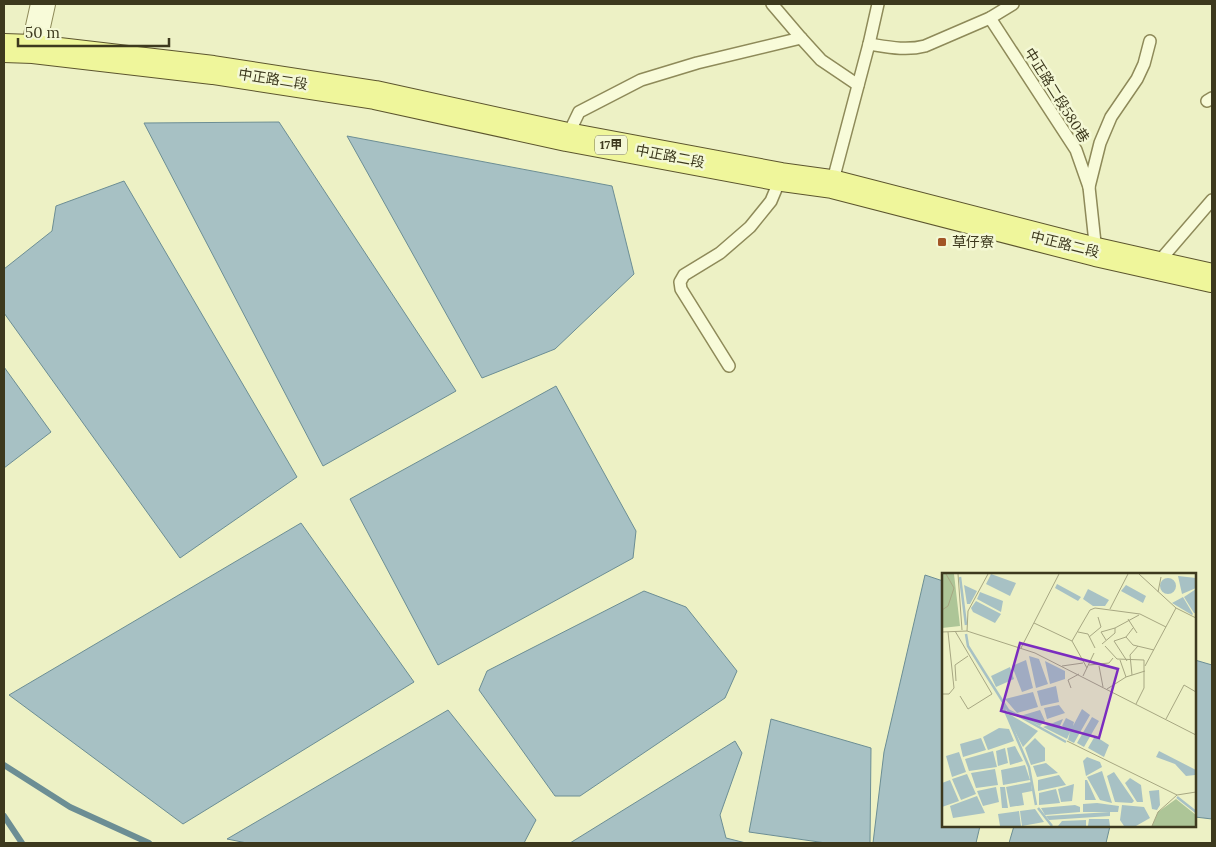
<svg xmlns="http://www.w3.org/2000/svg" width="1216" height="847" font-family="Lora,'Noto Sans TC',serif">
  <style>
    .water { fill: #a7c1c4; stroke: #6c8e94 }
    .lines { fill: none; stroke-linecap: round; stroke-linejoin: round }
    .stream { stroke: #6c8e94; stroke-width: 6 }
    .service-casing { stroke: #8e8a59; stroke-width: 14 }
    .minor-casing { stroke: #8e8a59; stroke-width: 26 }
    .primary-casing { stroke: #5c552e; stroke-width: 30 }
    .service { stroke: #f8fbd9; stroke-width: 11 }
    .minor { stroke: #f8fbd9; stroke-width: 24 }
    .primary { stroke: #eff69b; stroke-width: 28 }
    .poi-dot { fill: #a25525; stroke: #f4f8d5; stroke-width: 2 }
    .labels { text-anchor: middle; stroke-width: 5; stroke-linejoin: round; paint-order: stroke }
    .shield { fill: #f4f8d5; stroke: #747255; stroke-width: 1 }
    .shield-label { font-size: 12px; font-weight: bold; fill: #3d391e }
    .street-label { font-size: 14px; fill: #3d391e; stroke: #f4f8d5 }
    .poi-label { font-size: 14px; fill: #3d391e; stroke: #f4f8d5; text-anchor: start }
    .inset-river { fill: none; stroke: #a7c1c4; stroke-width: 2.5 }
    .inset-road { fill: none; stroke: #a7a782; stroke-width: 1 }
    .view { fill: #7b2cbf; fill-opacity: 0.15; stroke: #7b2cbf; stroke-width: 2.5 }
    .inset-edge { fill: none; stroke: #3d391e; stroke-width: 2.5 }
  </style>
  <rect width="100%" height="100%" fill="#edf1c5"/>
  <g class="water">
    <path d="M279,122l177,269 -133,75 -179,-343z"/>
    <path d="M347,136l265,50 22,88 -79,75 -73,29z"/>
    <path d="M124,181l173,296 -117,81 -176,-245v-44l48,-38 4,-25z"/>
    <path d="M4,367l47,65 -47,36z"/>
    <path d="M556,386l80,145 -3,27 -195,107 -88,-166z"/>
    <path d="M301,523l113,159 -231,142 -174,-129z"/>
    <path d="M925,575l18,6 1,245h36l-4,17h-103l11,-91z"/>
    <path d="M644,591l42,16 51,64 -12,27 -145,98h-25l-76,-106 8,-19z"/>
    <path d="M1195,660l17,5v154l-17,-2z"/>
    <path d="M448,710l88,110 -12,23h-277l-20,-4z"/>
    <path d="M771,719l100,29 -1,95h-44l-77,-11z"/>
    <path d="M735,741l7,12 -22,62 6,23 20,5h-176z"/>
    <path d="M1014,826h96l-4,17h-97z"/>
  </g>
  <g class="lines">
    <g class="stream">
      <path d="M4,765l66,42 79,36"/>
      <path d="M4,816l18,27"/>
    </g>
    <defs>
      <g id="service">
        <path d="M772,4l29,34 20,22 37,25"/>
        <path d="M990,18l86,132 13,37 7,65"/>
        <path d="M869,44c19,3 37,7 56,2l65,-28 23,-14"/>
        <path d="M1207,101l5,-3"/>
        <path d="M567,137l12,-25 62,-32 56,-17 104,-25"/>
        <path d="M832,184l37,-140 9,-40"/>
        <path d="M1089,187l11,-44 11,-26 26,-38 7,-15 6,-23"/>
        <path d="M1156,265l56,-65"/>
        <path d="M729,366l-48,-77 -1,-7 4,-7 36,-22 30,-26 21,-26 10,-24"/>
      </g>
      <path id="minor" d="M33,49l10,-45"/>
      <path id="primary" d="M4,48l29,1 180,21 162,25 192,42 214,40 51,7 264,68 116,26"/>
    </defs>
    <use href="#service" class="service-casing"/>
    <use href="#minor" class="minor-casing"/>
    <use href="#primary" class="primary-casing"/>
    <use href="#service" class="service"/>
    <use href="#minor" class="minor"/>
    <use href="#primary" class="primary"/>
  </g>
  <rect class="poi-dot" x="937" y="237" width="10" height="10" rx="2.5"/>
  <g class="labels">
    <rect class="shield" x="595" y="135.5" width="32" height="19" rx="4"/>
    <g class="shield-label">
      <text x="611" y="149">17甲</text>
    </g>
    <g class="street-label">
      <text transform="translate(273 79) rotate(9)" y="5">中正路二段</text>
      <text transform="translate(1057 95) rotate(58)" y="5">中正路二段580巷</text>
      <text transform="translate(670 156) rotate(11)" y="5">中正路二段</text>
      <text transform="translate(1065 244) rotate(14)" y="5">中正路二段</text>
    </g>
    <g class="poi-label">
      <text x="952" y="247">草仔寮</text>
    </g>
  </g>
  <g transform="translate(942 573)">
    <rect width="254" height="254" fill="#edf1c5"/>
    <path d="M0,1h12l6,52 -18,2zM234,226l20,16v11h-44l6,-14z" fill="#adc597"/>
    <path d="M49,1l25,9 -6,13 -24,-12zM236,3l18,2v10l-14,6zM218 13a8 8 0 1 1 16 0a8 8 0 1 1-16 0ZM115,11l24,13 -3,4 -23,-13zM22,12l13,6 -7,13h-3zM184,12l20,11 -3,7 -22,-12zM146,16l21,11 -4,6h-12l-10,-7zM254,16v24h-2l-10,-16zM38,19l23,9 -2,11 -24,-13zM241,24l10,17 -1,1 -20,-12zM34,28l25,13 -6,9 -22,-11 -2,-4zM87,83l10,3 9,25 -12,4zM84,87l7,28 -11,4 -10,-26zM103,88l20,10v8l-15,5zM68,94l4,12 -18,8 -5,-11zM114,113l3,16 -18,4 -4,-15zM91,119l5,15 -21,6 -12,-14zM117,132l6,8 -18,6 -3,-11zM140,136l8,6 -16,28 -6,-3 2,-8 -3,7 -24,-12 20,-8 -3,7 11,6 -9,-6 4,-8 8,4 -1,4zM98,137l5,11 -5,5 -20,-10zM67,141l29,17 -15,16 -16,-31zM150,144l7,4 -15,26 -7,-4zM57,155l10,1 5,12 -26,9 -5,-13zM153,163l14,9 -5,12 -16,-9zM39,165l5,12 -23,7 -3,-13zM93,165l10,10v13l-14,4 -6,-17zM73,173l8,15 -13,4 -3,-17zM63,175l3,15 -10,3 -2,-15zM51,178l4,16 -28,4 -4,-12zM217,178l37,19 -1,5 -9,1 -11,-12 -19,-7zM17,179l7,20 -14,5 -6,-21zM145,184l13,5 2,5 -16,9 -3,-15zM104,190l12,10 -21,4 -4,-11zM83,192l5,15 -27,5 -2,-15zM53,196l3,16 -22,3 -5,-15zM160,198l10,32 -12,-3 -13,-23zM172,199l20,29 -2,2 -17,-1 -8,-26zM25,201l9,20 -15,6 -9,-21zM117,202l7,10 -28,6v-11zM188,205l11,7 2,17h-6l-12,-19zM8,207l9,21 -17,6v-24zM143,207h2l9,20h-11zM89,209l1,9 -10,2 2,12 -14,2 -4,-20zM132,211l-2,17 -11,1 -3,-13zM54,214l3,15 -16,4 -6,-15zM58,214h5l3,21h-6zM114,216l4,14 -21,2v-12zM217,217l1,15 -3,5 -5,-1 -3,-18zM35,223l8,17 -32,5 -3,-12zM155,230l22,3 -1,6h-35v-8zM133,232l5,2v5l-35,3 -4,-7zM180,232l22,2 6,11 -14,8h-12l-4,-6zM93,236l9,13 -22,4 -2,-15zM77,238l2,15h-21l-2,-12zM168,239v4l-61,4 -3,-4zM147,246h20l1,7h-22zM144,247v6h-28l4,-5z" fill="#a7c1c4"/>
    <path class="inset-river" d="M18,4l6,48M24,61l2,12 40,64 58,32M61,133l26,61 7,38M235,224l19,15M96,235l14,18"/>
    <path class="inset-road" d="M16,1l4,56M197,1l37,34 20,10M216,19l3,-15M168,36l18,-35M0,37l6,-4 6,-18 -8,-14M186,46l9,14M92,50l38,18 18,-31 5,-2 45,6 26,13M13,58l37,63 -24,15 -8,-13M25,58l1,-20 20,-37M0,59l25,-1 68,22 161,82M136,59l10,2 7,14M147,64l12,-10 -3,-10M184,64l7,8 21,5M164,67l-5,-8 14,-4M130,68l15,27M160,71l13,-11v-5l24,-13M163,73l12,13 27,1v28l-8,16M79,75l38,-74M178,87l6,17M185,88l-13,-20 12,-4 7,-9M147,92l20,-2 4,-5M120,93l21,-3M157,93l4,21M203,93l31,-58M190,102l-2,-20 8,-9M141,103l11,-23M14,108l-1,-16 13,-9M129,115l-3,-8 11,-6M165,116l19,-12 19,-6M0,121h7l5,-6 -6,-56M224,146l18,-34 12,7M125,168l110,54M210,253l6,-14 19,-17 19,-3"/>
    <path class="view" d="M78,70l98,26 -19,69 -98,-27z"/>
    <rect width="254" height="254" class="inset-edge"/>
  </g>
  <rect width="1216" height="847" fill="none" stroke="#3d391e" stroke-width="10"/>
  <path d="M18 38v8h151v-8" fill="none" stroke="#3d391e" stroke-width="2.5"/>
  <text x="25" y="38" font-size="15" fill="#3d391e" stroke="#f4f8d5" stroke-width="4" paint-order="stroke">50 m</text>
</svg>
